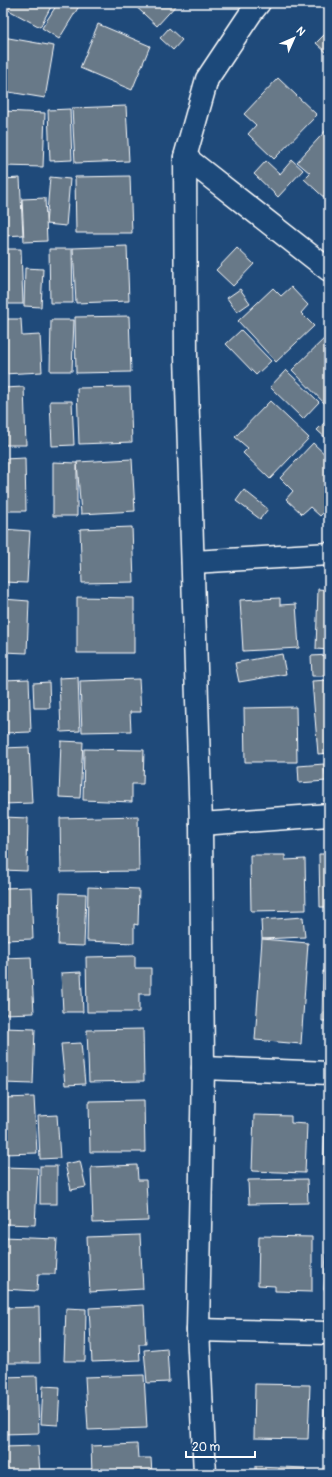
<svg xmlns="http://www.w3.org/2000/svg" width="332" height="1477" font-family="Pangolin,sans-serif">
  <style>
    .building { fill: #687988; stroke: #fff }
    .lines { fill: none; stroke-linecap: round; stroke-linejoin: round }
    .minor-casing { stroke: #fff; stroke-width: 25 }
    .minor { stroke: #1f4a7a; stroke-width: 22 }
  </style>
  <rect width="100%" height="100%" fill="#1f4a7a"/>
  <filter id="ink" filterUnits="userSpaceOnUse"><feTurbulence type="fractalNoise" baseFrequency=".025" numOctaves="2"/><feDisplacementMap in="SourceGraphic" scale="8" xChannelSelector="R" yChannelSelector="G"/><feConvolveMatrix kernelMatrix="1 2 1 2 8 2 1 2 1" color-interpolation-filters="sRGB"/></filter>
  <g filter="url(#ink)">
    <g class="building">
      <path d="M3,3h50l-13,24 -37,-20z"/>
      <path d="M58,3h23l-22,36 -17,-11z"/>
      <path d="M132,3h46l-21,23z"/>
      <path d="M98,24l52,22 -18,44 -52,-22z"/>
      <path d="M169,28l13,12 -9,10 -13,-12z"/>
      <path d="M329,30v25l-13,-12z"/>
      <path d="M3,37l51,9 -9,52 -42,-7z"/>
      <path d="M278,78l39,37 -43,44 -26,-25 8,-9 -12,-11z"/>
      <path d="M126,106l3,55 -54,2 -3,-55z"/>
      <path d="M70,109l2,51 -22,1 -2,-51z"/>
      <path d="M3,111l42,2 -2,54 -40,-1z"/>
      <path d="M329,127v75l-25,-23 6,-6 -13,-11z"/>
      <path d="M292,160l11,10 -25,27 -24,-23 12,-13 14,13z"/>
      <path d="M130,176l2,57h-56l-1,-56z"/>
      <path d="M50,177l20,2 -4,47 -20,-2z"/>
      <path d="M20,178l3,57 -20,1v-57z"/>
      <path d="M45,198l2,43 -23,1 -2,-43z"/>
      <path d="M127,246l2,55 -53,2 -3,-55z"/>
      <path d="M237,248l17,16 -21,22 -17,-16z"/>
      <path d="M3,249h18l2,55h-20z"/>
      <path d="M49,249h23l1,54h-23z"/>
      <path d="M25,268l18,1 -2,38 -17,-1z"/>
      <path d="M291,287l17,18 -7,8 13,13 -38,36 -38,-41 35,-33 8,8z"/>
      <path d="M240,289l10,14 -13,9 -10,-14z"/>
      <path d="M129,316l2,56 -55,1 -1,-56z"/>
      <path d="M3,319h18l1,17 18,-1 2,37 -39,2z"/>
      <path d="M51,320h23l-2,51h-22z"/>
      <path d="M241,330l30,31 -15,14 -30,-31z"/>
      <path d="M329,334v74l-37,-38z"/>
      <path d="M286,370l33,32 -16,17 -33,-32z"/>
      <path d="M24,387l2,58h-23v-57z"/>
      <path d="M130,387l2,55 -53,2 -2,-56z"/>
      <path d="M50,401h22l2,44 -22,1z"/>
      <path d="M270,401l39,37 -39,41 -27,-26 5,-5 -13,-11z"/>
      <path d="M329,418v23l-12,-11z"/>
      <path d="M313,443l16,15v49l-9,9 -10,-9 -8,7 -16,-15 7,-8 -13,-13z"/>
      <path d="M25,458l1,53h-23v-52z"/>
      <path d="M132,459l3,52 -54,3 -4,-52z"/>
      <path d="M53,462l24,1v53h-24z"/>
      <path d="M244,490l24,19 -8,10 -24,-18z"/>
      <path d="M132,527l2,55 -52,1 -2,-54z"/>
      <path d="M3,529l27,2 -3,52 -24,-1z"/>
      <path d="M318,589l11,1v60l-13,-1z"/>
      <path d="M77,597l57,1v55h-57z"/>
      <path d="M280,598v7l16,-1 3,44 -56,3 -3,-51z"/>
      <path d="M3,599l26,2 -2,52 -24,-1z"/>
      <path d="M282,654l4,20 -47,8 -4,-19z"/>
      <path d="M329,655v21h-17l-1,-20z"/>
      <path d="M78,677l2,54 -19,1 -2,-54z"/>
      <path d="M29,679l2,53 -28,1v-53z"/>
      <path d="M139,679l2,33h-11l1,19 -49,1 -2,-51z"/>
      <path d="M329,680v73l-11,1 -6,-73z"/>
      <path d="M49,682l1,26h-16l-1,-25z"/>
      <path d="M296,707l1,55h-52l-1,-54z"/>
      <path d="M61,741l22,1 -3,56 -21,-1z"/>
      <path d="M29,747l3,56 -29,1v-56z"/>
      <path d="M84,749l60,1 -1,34h-11v18l-49,-2z"/>
      <path d="M324,764l2,17 -27,2 -1,-17z"/>
      <path d="M138,816l1,55 -78,1 -1,-54z"/>
      <path d="M3,817l25,1 -1,53 -24,-1z"/>
      <path d="M319,854h10v53h-9z"/>
      <path d="M250,855h35v5l20,-1 1,51 -55,1z"/>
      <path d="M31,887l2,52 -30,1v-52z"/>
      <path d="M88,887l51,2 -1,36 -4,-1v19l-47,-2z"/>
      <path d="M60,893l26,1 -2,52 -26,-1z"/>
      <path d="M303,917l2,20 -43,2 -1,-19z"/>
      <path d="M262,939l46,4 -7,101 -46,-4z"/>
      <path d="M135,956v12h16v26h-12v18h-52l-1,-55z"/>
      <path d="M31,957l3,56 -31,1v-56z"/>
      <path d="M323,971h6v50h-7z"/>
      <path d="M81,972l2,40h-20l-2,-39z"/>
      <path d="M3,1028l32,1 -2,55 -30,-1z"/>
      <path d="M143,1029l1,52 -55,1 -2,-52z"/>
      <path d="M81,1043l4,41 -20,1 -4,-41z"/>
      <path d="M34,1097l3,56 -34,1v-56z"/>
      <path d="M144,1100l1,52h-55l-1,-51z"/>
      <path d="M57,1115l3,43 -20,1 -2,-43z"/>
      <path d="M254,1115l37,1v7l16,1 -2,49 -53,-2z"/>
      <path d="M325,1118h4v56l-6,-1z"/>
      <path d="M80,1161l6,26 -15,3 -6,-26z"/>
      <path d="M137,1165l1,15h8l2,41 -55,2 -2,-56z"/>
      <rect x="40" y="1166" width="17" height="38"/>
      <path d="M3,1167l35,1 -3,57 -32,-1z"/>
      <path d="M307,1179l1,24 -59,1 -1,-24z"/>
      <path d="M140,1235l3,54 -53,3 -3,-55z"/>
      <path d="M327,1235h2v55h-5z"/>
      <path d="M259,1236l53,1v55l-37,-1v-5l-17,-1z"/>
      <path d="M3,1237l54,2 -2,35h-17l-1,17 -34,-2z"/>
      <path d="M144,1305l2,39h-7l1,16 -48,2 -3,-54z"/>
      <path d="M39,1307l1,56h-37v-55z"/>
      <path d="M66,1308l20,1 -1,52h-21z"/>
      <path d="M167,1348l2,34 -22,1 -3,-33z"/>
      <path d="M144,1375l3,53 -59,2 -3,-53z"/>
      <path d="M37,1376l2,57 -36,1v-57z"/>
      <path d="M255,1384l55,1 -2,54 -54,-1z"/>
      <path d="M325,1384h4v55h-6z"/>
      <path d="M43,1386l17,1 -2,38 -17,-1z"/>
      <path d="M137,1444l1,14h13l1,16h-60l-1,-28z"/>
      <path d="M38,1446l2,28h-37v-27z"/>
      <path d="M256,1466l49,2v6h-49z"/>
    </g>
    <g class="lines">
      <defs>
        <g id="minor">
          <path d="M185,157l144,113"/>
          <path d="M193,562l136,-8"/>
          <path d="M201,824l128,-9"/>
          <path d="M203,1068l126,5"/>
          <path d="M198,1330l131,3"/>
          <path d="M205,1474l-7,-144 5,-262 -2,-244 -15,-468 -1,-199 22,-78 44,-66 8,-10"/>
        </g>
      </defs>
      <use href="#minor" class="minor-casing"/>
      <use href="#minor" class="minor"/>
    </g>
  </g>
  <rect width="332" height="1477" fill="none" stroke="#1f4a7a" stroke-width="16"/>
  <rect x="8" y="8" width="316" height="1461" fill="none" stroke="#fff" stroke-width="1.5" filter="url(#ink)"/>
  <g transform="translate(294 38) rotate(45)" stroke="#1f4a7a" stroke-width="3" paint-order="stroke">
  <path d="M0-3L7 15L0 10L-7 15Z" fill="#ffffff"/>
  <text y="-6" font-size="11" font-weight="bold" text-anchor="middle" fill="#ffffff">N</text>
  </g>
  <path d="M186 1451v6h69v-6" fill="none" stroke="#ffffff" stroke-width="2"/>
  <text x="192" y="1451" font-size="12" fill="#ffffff" stroke="#1f4a7a" stroke-width="3" paint-order="stroke">20 m</text>
</svg>
